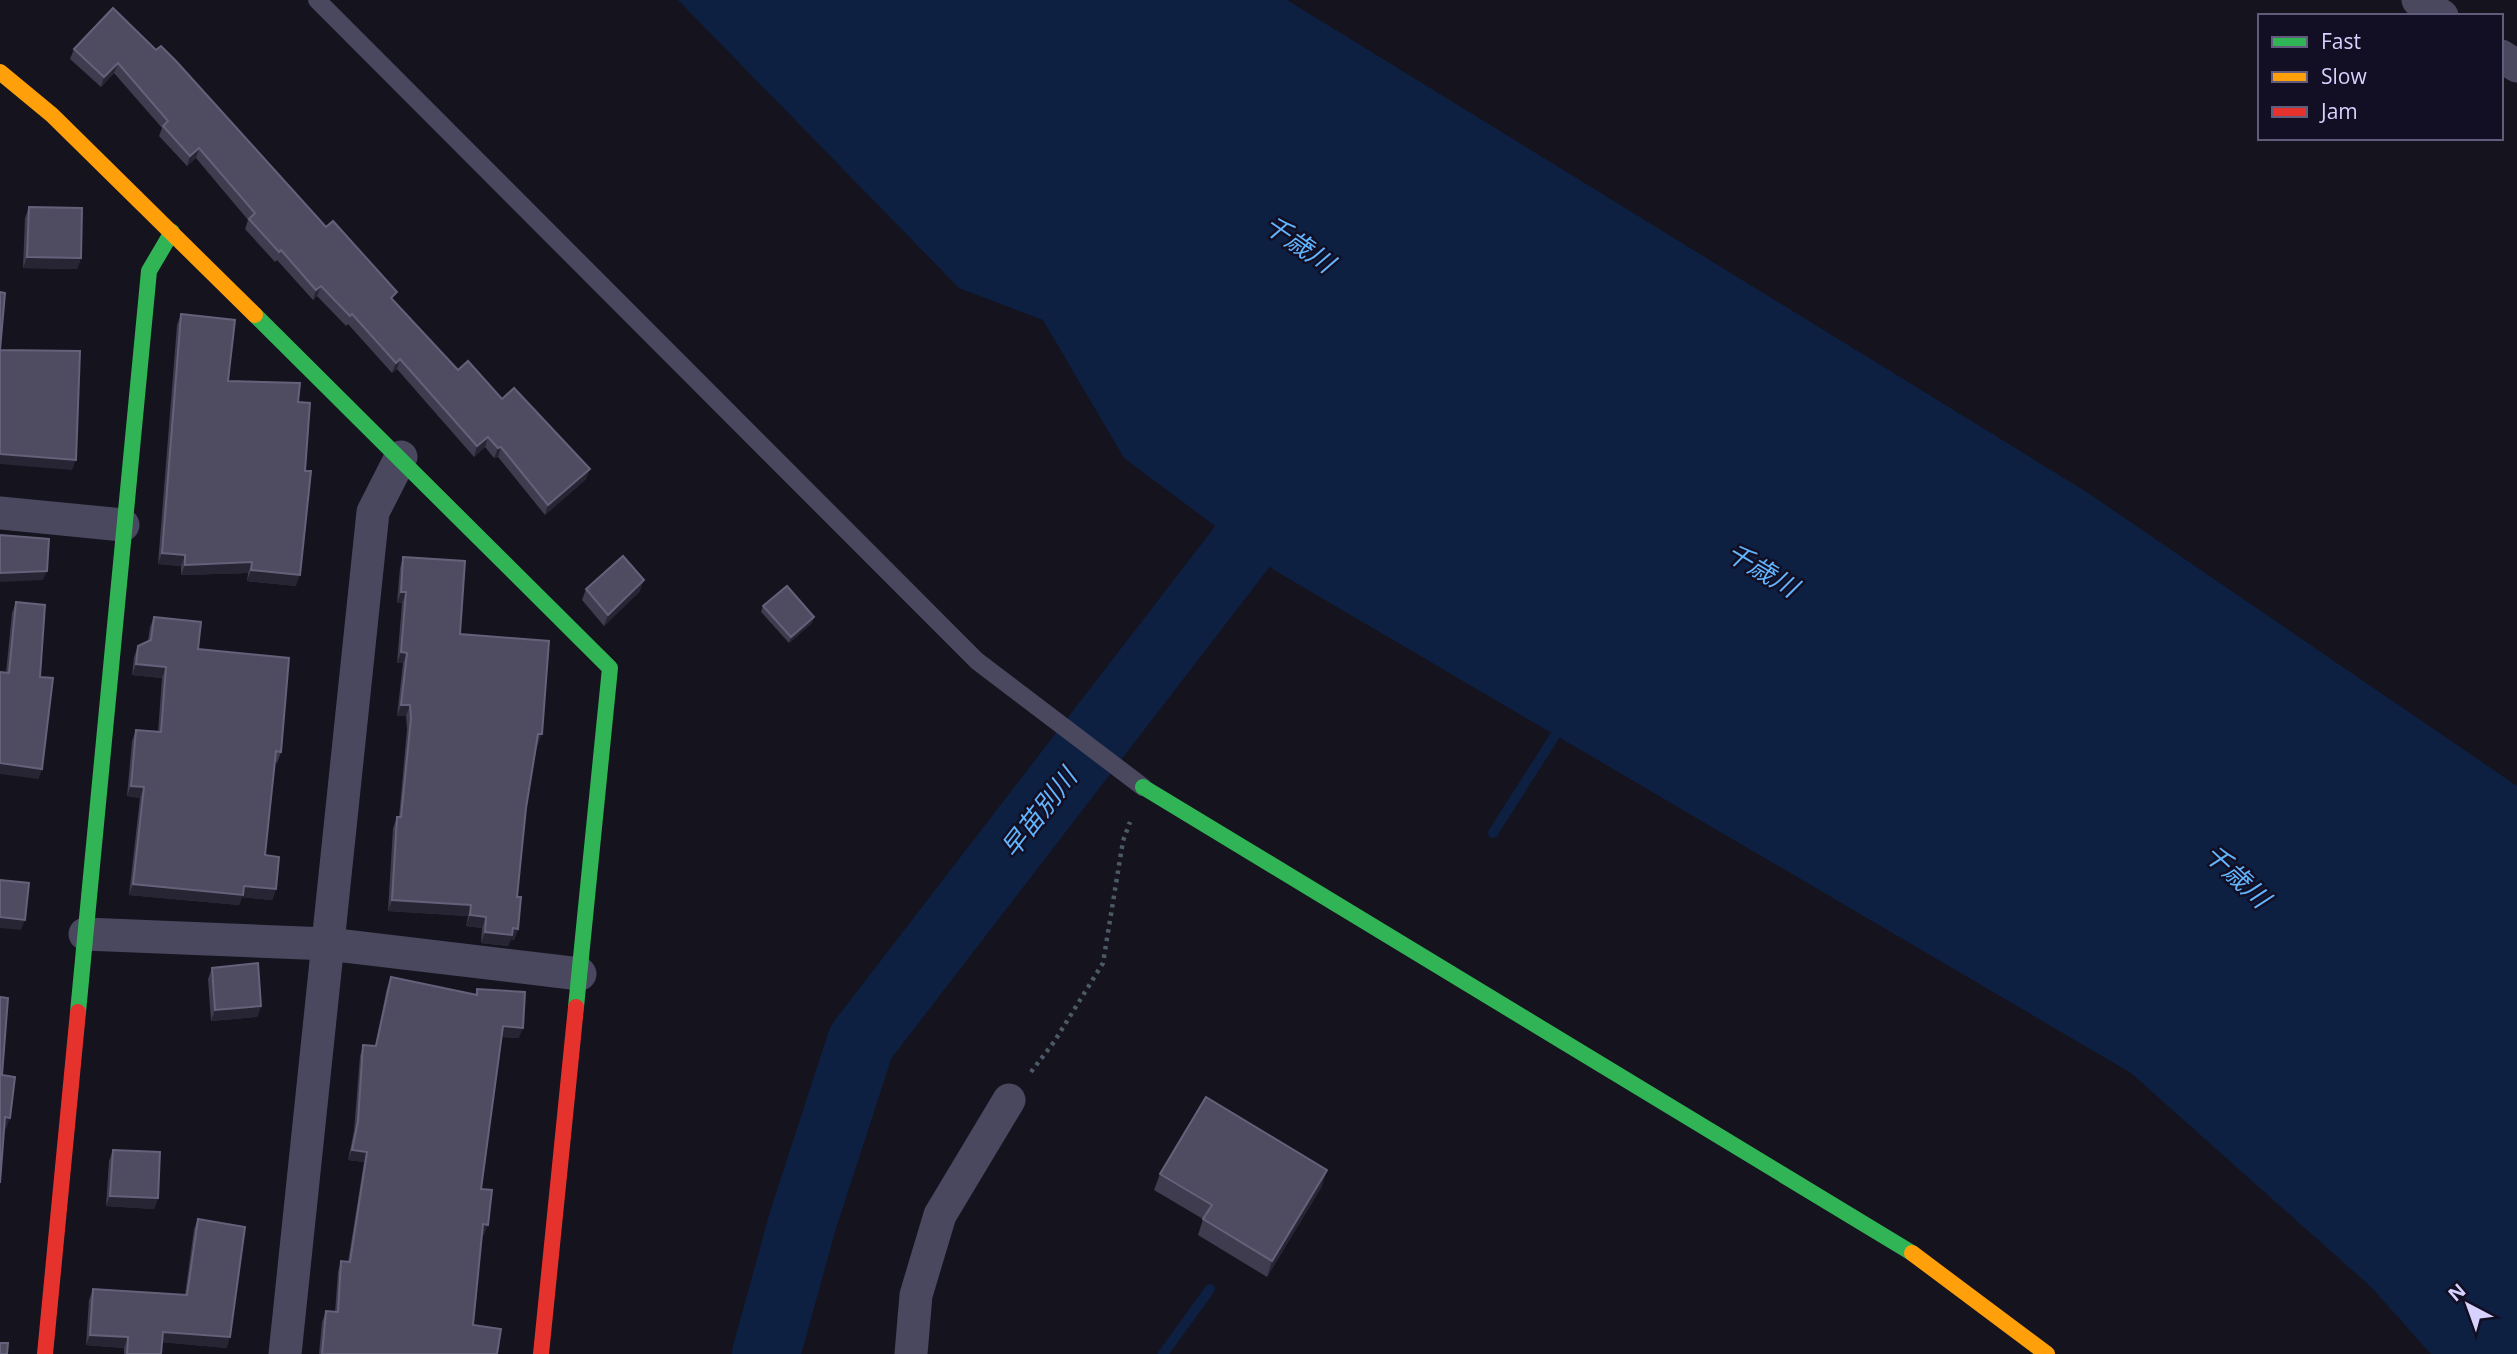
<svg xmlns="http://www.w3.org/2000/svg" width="2517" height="1354" font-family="'Open Sans','Noto Sans JP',sans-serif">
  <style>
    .water { fill: #0d2041 }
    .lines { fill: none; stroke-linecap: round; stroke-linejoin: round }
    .stream { stroke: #0d2041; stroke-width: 10 }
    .river { stroke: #0d2041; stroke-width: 68 }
    .path { stroke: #4c5a68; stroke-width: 4.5; stroke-dasharray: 3.5 5; stroke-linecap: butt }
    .lane { stroke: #49485f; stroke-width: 18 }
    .street { stroke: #49485f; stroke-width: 33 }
    .fast { stroke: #30b455; stroke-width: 16 }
    .slow { stroke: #ff9f0a; stroke-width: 16 }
    .jam { stroke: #e5322d; stroke-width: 16 }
    .wall { fill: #3e3c4e }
    .shaded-wall { fill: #272533 }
    .building { fill: #4f4c61; stroke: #64617a; stroke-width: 2 }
    .labels { text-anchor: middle; stroke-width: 5; stroke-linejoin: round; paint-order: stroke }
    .water-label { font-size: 26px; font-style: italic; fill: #61b4fd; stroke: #120e23 }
  </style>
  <rect width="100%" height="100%" fill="#15131e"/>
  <path class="water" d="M678,0h609l798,491 432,295v568h-86l-60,-67 -240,-214 -857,-503 -150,-112 -81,-138 -84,-32z"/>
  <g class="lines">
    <g class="stream">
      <path d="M1493,833l70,-110"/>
      <path d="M1163,1354l47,-65"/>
    </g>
    <path class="river" d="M766,1354l37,-134 58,-178 438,-569"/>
    <path class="path" d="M1031,1072l23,-30 49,-79 20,-122 7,-19"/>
    <path class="lane" d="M317,0l660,661 166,126"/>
    <g class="street">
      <path d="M2418,0l24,16"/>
      <path d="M2501,56l16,10"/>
      <path d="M0,513l123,12"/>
      <path d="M85,934l243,10 252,30"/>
      <path d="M285,1354l88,-842 28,-55"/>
      <path d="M911,1354l5,-59 24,-80 69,-115"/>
    </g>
    <g class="fast">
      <path d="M255,315l355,353 -34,339"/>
      <path d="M1143,787l769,466"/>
      <path d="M78,1012l71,-741 23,-39"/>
    </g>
    <g class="slow">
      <path d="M0,72l52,43 203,200"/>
      <path d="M1912,1253l135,101"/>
    </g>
    <g class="jam">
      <path d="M45,1354l33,-342"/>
      <path d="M541,1354l35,-347"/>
    </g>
  </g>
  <g class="wall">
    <path d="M113,8l281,293 64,69 44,29 84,80 -41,36 -47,-58 -4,1 -9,-11 -11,10 -77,-88 -5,4 -44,-49 -2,2 -29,-30 -4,4 -36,-40 -2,2 -30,-33 3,-9 -52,-62 -9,8 -28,-30 3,-8 -48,-55 -13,14 -31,-28 4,-10z"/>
    <path d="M29,207l52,51 -4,11 -54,-1 2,-50z"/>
    <path d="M181,314l47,67 70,21 -2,184 -49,-5 1,-8 -67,2v-9l-23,-2 19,-239z"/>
    <path d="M403,557l57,77 78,111h-1l-11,63 -9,89 1,32 -4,11 -3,-1 -3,7 -27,-3 1,-15 -16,-2 2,-10 -80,-5 5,-83 4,-11h2l8,-88 -1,-13h-9l6,-53h-6l5,-60h-5l3,-35z"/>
    <path d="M586,589l54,2 -36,35 -22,-26z"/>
    <path d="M16,602l24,75 2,92 -4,10 -32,-106 6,-60z"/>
    <path d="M763,606l49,17 -23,20 -28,-31z"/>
    <path d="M154,617l44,32 83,103 -4,11 -2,-1 -10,93 11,34 -4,11 -30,-3 -3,8 -110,-10 11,-97 -13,-2 5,-55 4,-11 22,2 4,-54 -30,-3 2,-18 4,-11 10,-5 2,-14z"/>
    <path d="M212,968l49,38 -4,11 -46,4 -3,-42z"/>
    <path d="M391,977l84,18 2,-6 42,49 -17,-1 -21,152 3,46h-2l-9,90 24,29h-178l3,-32 4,-11 9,1 3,-40 3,-11 7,1 16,-100 -16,-2 6,-29 6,-75 3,-11 12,1 12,-58z"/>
    <path d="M113,1150l45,48 -4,11 -48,-3 3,-45z"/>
    <path d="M1160,1174l162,12 -55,91 -69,-42 5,-16 -49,-29z"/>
    <path d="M198,1219l29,129 -65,-6 -1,12h-37v-6l-38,-3 3,-45 4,-11 92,6 9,-66z"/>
  </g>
  <g class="shaded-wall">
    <path d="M118,63l-4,10 -13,14 3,-10z"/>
    <path d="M199,148l-3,10 -9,8 3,-10z"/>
    <path d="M27,257l54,1 -4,11 -54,-1z"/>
    <path d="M321,286l-4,10 -4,4 3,-10z"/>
    <path d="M400,359l-3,10 -5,4 4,-10z"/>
    <path d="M488,437l-3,10 -11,10 3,-11z"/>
    <path d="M501,447l-3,10 -4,1 4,-10z"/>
    <path d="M0,454l76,6 -4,10 -72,-6z"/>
    <path d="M590,469l-4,10 -41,36 3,-10z"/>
    <path d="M162,553l23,2 -4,11 -23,-2z"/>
    <path d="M252,562l-4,11 -67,2 4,-10z"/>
    <path d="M251,570l49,5 -4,11 -49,-5z"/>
    <path d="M47,571l-4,9 -43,2v-9z"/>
    <path d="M644,580l-4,11 -36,35 4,-11z"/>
    <path d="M401,592h5l-4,11h-5z"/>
    <path d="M814,617l-2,6 -23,20 2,-6z"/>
    <path d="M401,652l6,1 -4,10h-6z"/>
    <path d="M136,664l30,3 -4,11 -30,-3z"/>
    <path d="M401,705h9l-4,11h-9z"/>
    <path d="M538,734h4l-4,11 -4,-1z"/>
    <path d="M0,763l42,6 -4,10 -38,-5z"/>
    <path d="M131,786l13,1 -4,11 -13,-2z"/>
    <path d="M133,884l111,2 32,3 -4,11 -30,-3 -3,8 -110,-10z"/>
    <path d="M392,900l79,5 -3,11 -80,-5z"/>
    <path d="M470,915l16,2 -4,11 -16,-2z"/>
    <path d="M0,917l25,3 -4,10 -21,-2z"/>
    <path d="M513,928l5,1 -4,11 -3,-1 -3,7 -27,-3 4,-11z"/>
    <path d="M261,1006l-4,11 -46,4 4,-11z"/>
    <path d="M503,1026l20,2 -4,10 -19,-1z"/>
    <path d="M5,1117l5,1 -4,11 -5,-1z"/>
    <path d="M352,1150l15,2 -3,10 -16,-2z"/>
    <path d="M1327,1170l-5,16 -55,91 5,-16z"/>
    <path d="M110,1196l48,2 -4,11 -48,-3z"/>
    <path d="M483,1224l5,1 -4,10 -5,-1z"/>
    <path d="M163,1332l67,5 -3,11 -68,-6z"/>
    <path d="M90,1335l38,2 -4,11 -38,-3z"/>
  </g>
  <g class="building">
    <path d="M113,8l43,42 5,-4 15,15 150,166 7,-6 64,71 -6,6 67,72 10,-9 34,38 12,-11 76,81 -42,36 -47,-58 -3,1 -10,-11 -11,9 -77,-87 -4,4 -44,-49 -2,2 -29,-30 -5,4 -35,-40 -2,2 -30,-33 6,-6 -56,-65 -9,8 -27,-30 5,-5 -50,-58 -14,14 -30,-28z"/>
    <path d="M29,207l53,1 -1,50 -54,-1z"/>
    <path d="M0,292l5,1 -5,57 80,1 -4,109 -76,-6z"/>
    <path d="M181,314l54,6 -7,61 72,2 -2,19 12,1 -5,68h6l-11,104 -49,-5 1,-8 -67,3v-10l-23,-2z"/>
    <path d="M0,535l49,4 -2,32 -47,2z"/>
    <path d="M623,556l21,24 -36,35 -22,-26z"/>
    <path d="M403,557l62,4 -5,73 89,7 -7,93h-4l-12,74 -9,89h4l-3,32 -5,-1 -1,7 -27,-3 1,-15 -16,-2 1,-10 -79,-5 5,-83h4l10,-99 -1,-13h-9l6,-52 -6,-1 5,-60h-5z"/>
    <path d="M787,586l27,31 -23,20 -28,-31z"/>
    <path d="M16,602l29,3 -5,72 13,1 -11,91 -42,-6v-91l9,1z"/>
    <path d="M154,617l47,5 -3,27 91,9 -8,94 -5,-1 -11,104 14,2 -3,32 -32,-3 -1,9 -110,-11 11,-97 -13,-1 5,-56 25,2 5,-65 -30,-3 2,-18 13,-6z"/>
    <path d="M0,880l29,3 -4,37 -25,-3z"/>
    <path d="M258,963l3,43 -46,4 -3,-42z"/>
    <path d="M391,977l86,18v-6l48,3 -2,36 -20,-2 -22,163 11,1 -4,35 -5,-1 -10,101 28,4 -4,25h-175l4,-43 12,1 3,-51 9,1 17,-110 -15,-2 6,-29 5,-76 13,1z"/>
    <path d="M0,997l8,1 -6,77 13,2 -5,41 -5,-1 -5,66z"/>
    <path d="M1206,1097l121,73 -55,91 -69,-42 9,-14 -52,-31z"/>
    <path d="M113,1150l47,2 -2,46 -48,-2z"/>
    <path d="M198,1219l47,8 -15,110 -67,-5 -2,22h-34l1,-17 -38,-2 3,-46 94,6z"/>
    <path d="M0,1343h8l-1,11h-7z"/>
  </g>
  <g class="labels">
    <g class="water-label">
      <text transform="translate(1299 244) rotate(35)" y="9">千歳川</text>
      <text transform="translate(1762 570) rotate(31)" y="9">千歳川</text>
      <text transform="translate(1039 813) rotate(-52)" y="9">早苗別川</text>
      <text transform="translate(2237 876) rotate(43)" y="9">千歳川</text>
    </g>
  </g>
  <rect x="2258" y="14" width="245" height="126" fill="#120e23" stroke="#615c7b" stroke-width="2"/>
  <rect x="2272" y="37" width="35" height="10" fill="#30b455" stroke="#615c7b" stroke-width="2"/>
  <text x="2321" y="49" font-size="21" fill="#d7d1fe">Fast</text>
  <rect x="2272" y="72" width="35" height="10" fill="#ff9f0a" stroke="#615c7b" stroke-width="2"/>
  <text x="2321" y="84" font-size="21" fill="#d7d1fe">Slow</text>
  <rect x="2272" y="107" width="35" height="10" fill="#e5322d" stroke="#615c7b" stroke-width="2"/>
  <text x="2321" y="119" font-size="21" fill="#d7d1fe">Jam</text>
  <g transform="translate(2468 1305) rotate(319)" stroke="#120e23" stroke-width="5" paint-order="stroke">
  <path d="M0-5L12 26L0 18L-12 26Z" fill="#d7d1fe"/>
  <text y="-10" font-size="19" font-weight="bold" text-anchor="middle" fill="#d7d1fe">N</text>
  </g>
</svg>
